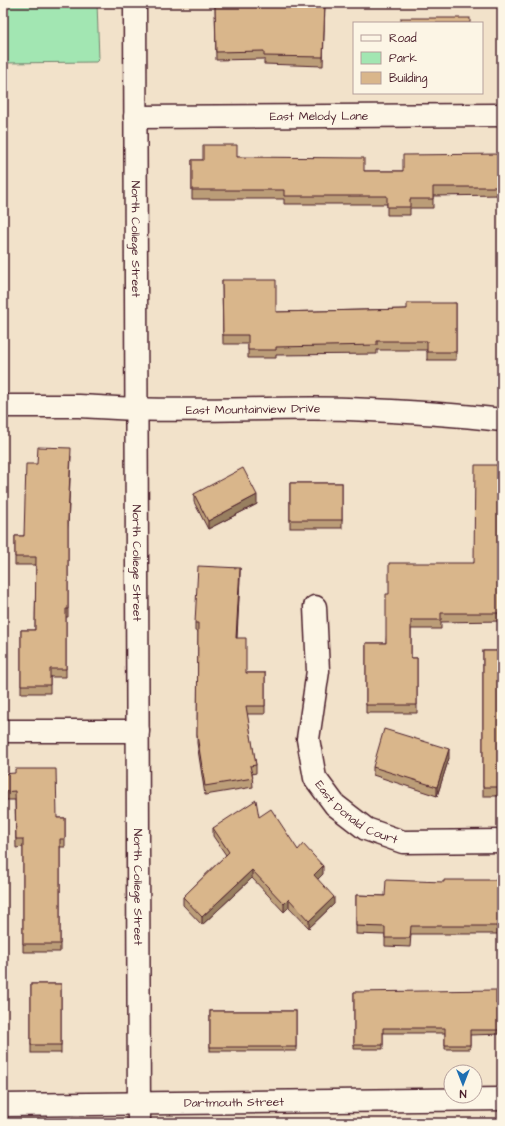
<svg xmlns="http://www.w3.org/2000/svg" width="505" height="1126" font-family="'Architects Daughter',sans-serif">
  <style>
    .green { fill: #a2e6b2; stroke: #76826e }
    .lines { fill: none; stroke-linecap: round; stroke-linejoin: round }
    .minor-casing { stroke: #4a1f2b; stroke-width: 25 }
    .major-casing { stroke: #4a1f2b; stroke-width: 25 }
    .minor { stroke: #fcf5e5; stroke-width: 22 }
    .major { stroke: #fcf5e5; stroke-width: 22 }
    .wall { fill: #bb9d78; stroke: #4a1f2b }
    .shaded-wall { fill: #987f61; stroke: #4a1f2b }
    .building { fill: #d9b68b; stroke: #4a1f2b }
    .labels { text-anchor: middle; stroke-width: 3; stroke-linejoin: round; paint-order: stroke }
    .street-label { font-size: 12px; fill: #4a1f2b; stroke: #fcf5e5 }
  </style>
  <rect width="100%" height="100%" fill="#f2e2ca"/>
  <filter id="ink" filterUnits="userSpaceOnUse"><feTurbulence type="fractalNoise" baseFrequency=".025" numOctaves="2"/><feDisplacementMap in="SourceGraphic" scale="8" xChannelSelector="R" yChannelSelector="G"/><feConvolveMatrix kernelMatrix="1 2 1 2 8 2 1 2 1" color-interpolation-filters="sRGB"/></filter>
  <g filter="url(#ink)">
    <path class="green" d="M3,3h94l2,56 -3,3 -93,1z"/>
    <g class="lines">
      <defs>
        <g id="minor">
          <path id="s1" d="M135,117l367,-2"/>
          <path id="s2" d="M135,409c71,3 142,-2 213,0 51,2 103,5 154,11"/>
          <path id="s3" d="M315,607l3,64 -10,68 7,39 20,27 31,24 37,13 99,-1"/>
          <path d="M3,731h135"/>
          <path id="s4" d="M3,1105l499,-6"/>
        </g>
        <g id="major">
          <path id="s5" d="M135,3l4,1120"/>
          <path d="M3,406h76l56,3"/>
        </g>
      </defs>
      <use href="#minor" class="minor-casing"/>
      <use href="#major" class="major-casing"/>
      <use href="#minor" class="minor"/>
      <use href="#major" class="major"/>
    </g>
    <g class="wall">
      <path d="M215,3h110l-2,63 -59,-2v-5l-48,1z"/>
      <path d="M502,154v41l-69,1v12h-23v7h-23v-11h-103v-5h-92v-39h11l34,-3 127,14h39z"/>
      <path d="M222,280l54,32 131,-3 49,-6v57h-29v-10h-50v4l-101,1v3h-28v-14h-25z"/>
      <path d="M71,456l-3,73v88h-2v60h-16v16h-29v-63h14l1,-65h-21v-29h9l13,-72z"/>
      <path d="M502,465v156l-61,1v7h-30v29h6v55h-51v-70h20l3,-49 85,-31z"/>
      <rect x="290" y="483" width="52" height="45"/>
      <path d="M194,494l63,10 -49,25 -14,-27z"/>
      <path d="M240,577l-3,61 9,35h19v41h-18l9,51v8l-4,1 1,13 -48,8 -8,-52 1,-111 -3,-1v-8z"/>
      <rect x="483" y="651" width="19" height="145"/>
      <path d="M449,758l-12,38 -64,-21v-8z"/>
      <path d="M3,774l54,44h8v29h-5v105h-37v-105l-7,1 -1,-48h-12z"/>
      <path d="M259,817l39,33 25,24 -6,5 17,25 -25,24 -20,-21 -5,5 -32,-34 -50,47 -19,-20v-8l43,-42 -13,-19v-8z"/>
      <path d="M502,880v47h-2v7h-89l-1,13 -25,-1v-11l-29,-1v-39l29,1 59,-14z"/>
      <rect x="31" y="984" width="30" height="69"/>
      <path d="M354,992l142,12h6v30l-32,1v14h-25v-16h-62v16h-29z"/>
      <rect x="210" y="1011" width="86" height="40"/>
    </g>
    <g class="shaded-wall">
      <path d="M257,495v9l-49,25v-8z"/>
      <path d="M240,568v9l-4,70v-9z"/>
      <path d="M449,749v9l-12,38v-9z"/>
      <path d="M323,866v8l-9,9v-8z"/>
      <path d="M252,870v8l-50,47v-8z"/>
      <path d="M334,897v7l-25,24v-7z"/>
      <path d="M289,899v8l-5,5v-8z"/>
    </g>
    <g class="building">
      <path d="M215,3h110l-2,54 -59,-1v-5l-48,1z"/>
      <rect x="401" y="18" width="69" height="5"/>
      <path d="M203,145h34v12l127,1v13h39v-16l99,-1v33h-69v12h-23v8h-23v-11h-103v-6h-92v-30h11z"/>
      <path d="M222,280h54v32l131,-3v-6h49v49h-29v-11h-50v4l-101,2v3h-28v-15h-25z"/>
      <path d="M38,447l33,1 -3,72v89h-2v60h-16v16h-29v-55h14l1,-73h-21v-21h9l2,-72h11z"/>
      <path d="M475,465h27v148h-61v7h-30v38h6v47h-51v-62h20v-49h3v-31h85z"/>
      <path d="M243,468l14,27 -49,26 -14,-27z"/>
      <rect x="290" y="483" width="52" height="37"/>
      <path d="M198,566l42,2 -4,70h10v35h19v33h-19l10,59 -6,1 3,12 -48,8 -8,-51 1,-112h-3z"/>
      <rect x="483" y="651" width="19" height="136"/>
      <path d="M384,729l65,20 -12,38 -64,-20z"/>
      <path d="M15,769h41l1,49h8v21h-5v105h-37v-105h-7l-1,-48 -12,1v-18l12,-1z"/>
      <path d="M256,800l3,17 12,-8 27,41 5,-6 20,22 -9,9 20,22 -25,24 -20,-22 -5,5 -32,-34 -50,47 -19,-20 46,-45 -16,-24z"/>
      <path d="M386,880l58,2v-2h58v38h-2v8h-89l-1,12h-25v-11l-29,-1v-31l29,1z"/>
      <rect x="31" y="984" width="30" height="61"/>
      <path d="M496,990v14h6v26h-32v15h-25v-17h-62v17h-29v-53z"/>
      <rect x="210" y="1011" width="86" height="36"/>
    </g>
  </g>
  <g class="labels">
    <g class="street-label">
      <text dy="4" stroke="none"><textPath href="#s1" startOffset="184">East Melody Lane</textPath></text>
      <text dy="4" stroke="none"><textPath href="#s5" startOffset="236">North College Street</textPath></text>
      <text dy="4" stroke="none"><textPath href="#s2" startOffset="118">East Mountainview Drive</textPath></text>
      <text dy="4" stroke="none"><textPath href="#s5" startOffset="560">North College Street</textPath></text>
      <text dy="4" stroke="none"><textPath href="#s3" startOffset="228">East Donald Court</textPath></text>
      <text dy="4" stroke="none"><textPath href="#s5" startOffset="884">North College Street</textPath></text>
      <text dy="4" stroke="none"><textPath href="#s4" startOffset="231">Dartmouth Street</textPath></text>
    </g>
  </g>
  <rect width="505" height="1126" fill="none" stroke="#fcf5e5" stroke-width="16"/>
  <rect x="8" y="8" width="489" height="1110" fill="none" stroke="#4a1f2b" stroke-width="1.5" filter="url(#ink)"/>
  <rect x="353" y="22" width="130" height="72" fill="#fcf5e5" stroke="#b59f9b"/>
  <rect x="361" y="35" width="20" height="6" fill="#fcf5e5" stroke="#b59f9b"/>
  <text x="389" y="42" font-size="12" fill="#4a1f2b">Road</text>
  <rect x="361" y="52" width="20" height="12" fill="#a2e6b2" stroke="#b59f9b"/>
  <text x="389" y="62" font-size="12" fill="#4a1f2b">Park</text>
  <rect x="361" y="72" width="20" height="12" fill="#d9b68b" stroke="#b59f9b"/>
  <text x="389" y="82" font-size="12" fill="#4a1f2b">Building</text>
  <g transform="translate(463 1084) rotate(180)"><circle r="19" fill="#fcf5e5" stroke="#b59f9b"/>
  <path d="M0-3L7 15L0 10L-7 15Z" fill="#1f6fb2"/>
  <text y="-6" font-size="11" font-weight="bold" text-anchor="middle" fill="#4a1f2b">N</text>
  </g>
</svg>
